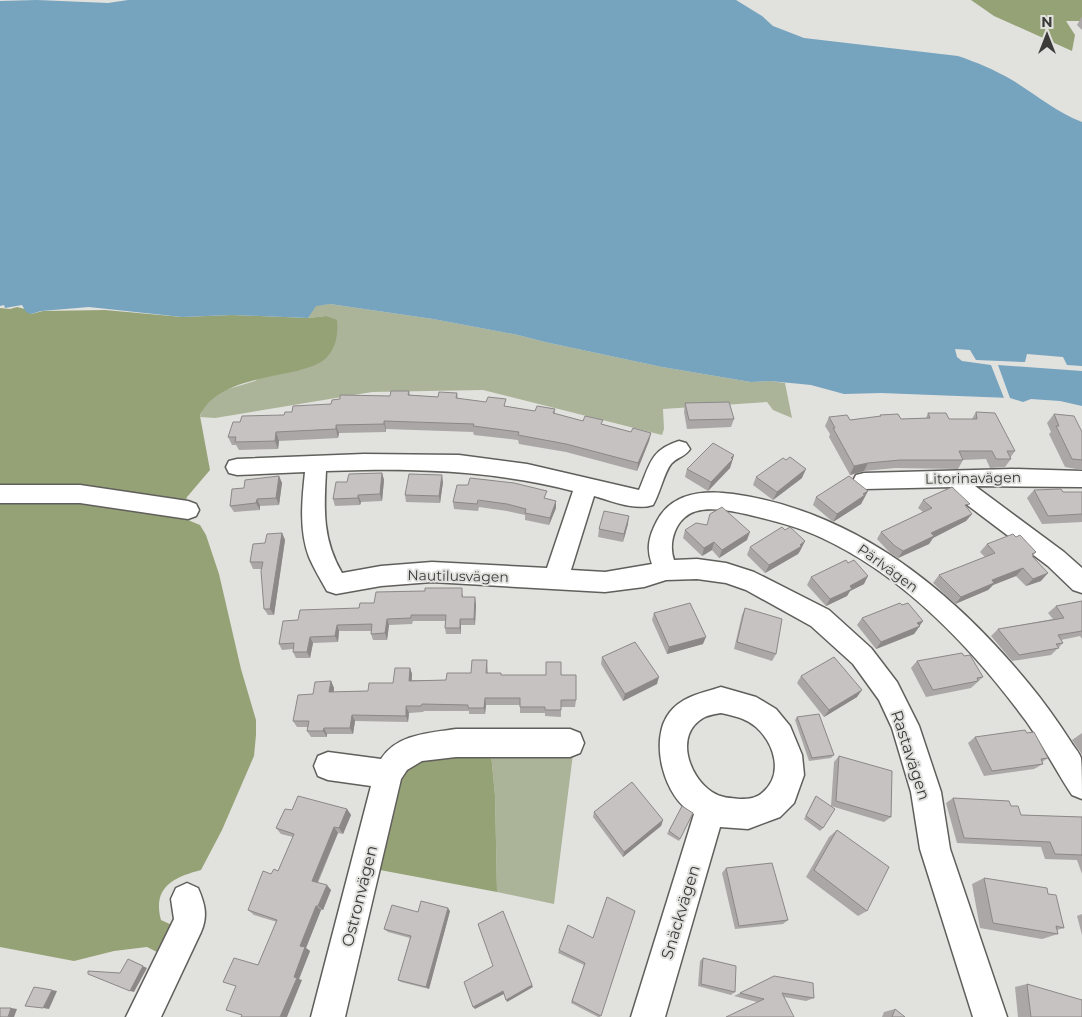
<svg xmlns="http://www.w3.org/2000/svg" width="1082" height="1017" font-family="Montserrat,sans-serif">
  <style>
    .green { fill: #abb499 }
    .forest { fill: #95a276 }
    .water { fill: #76a3be }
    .pier { fill: #e1e1de }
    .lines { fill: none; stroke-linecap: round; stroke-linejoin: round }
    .minor-casing { stroke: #605f5c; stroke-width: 3 }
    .minor { fill: #fff; fill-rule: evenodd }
    .wall { fill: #aaa7a6 }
    .shaded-wall { fill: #8b8887 }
    .building { fill: #c6c2c1; stroke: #8b8887 }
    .labels { text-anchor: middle; stroke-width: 4; stroke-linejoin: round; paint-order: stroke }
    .street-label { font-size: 14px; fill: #3c3b3a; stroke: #e1e1de }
    .near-street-label { font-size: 16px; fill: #3c3b3a; stroke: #e1e1de }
  </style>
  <rect width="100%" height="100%" fill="#e1e1de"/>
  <g class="green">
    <path d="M330,304l103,15 85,16 27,7 117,25 89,15 19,-1 15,2 7,35 -19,-8 -6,-8 -104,7 1,20 -2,6 -179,-45 -111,2 -157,26 -15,-1 3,-8 9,-11 13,-8 30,-9 71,-65 -18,2 7,-13z"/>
    <path d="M491,754h82l-19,150 -57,-12 -2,-97z"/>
  </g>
  <g class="forest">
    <path d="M971,0h111v21h-16l9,14 -3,16 -78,-35z"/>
    <path d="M17,307l8,2 6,5 12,-3 62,-1 77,7 50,-2 76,3 18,-2 11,4c1,13 0,25 -9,36 -6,8 -21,12 -31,15 -31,7 -84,12 -97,45l10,54 -23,27 -5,16 6,7 12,5 6,10 13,39 22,95 15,51v15l-2,21 -32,74 -21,40c-27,7 -49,17 -40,50l11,5 -7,31 -18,-9 -33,4 -40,10 -74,-14v-639l10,1z"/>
    <path d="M445,754h46l4,41 2,97 -117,-22 24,-100 22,-10z"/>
  </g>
  <path class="water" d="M37,0l71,3 20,-3h608l26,16 11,10 31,12 154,18c18,6 37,14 54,24 23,14 44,32 70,42v284l-22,-5 -29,-2 -8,3 -13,-4 -129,-5 -37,1 -33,-9 -41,-4 -19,1 -89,-15 -117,-25 -27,-7 -85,-16 -103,-15 -14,2 -8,12 -76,-3 -50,2 -93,-10 -48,4 -10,3 -5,-2 -4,-7 -17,3 -1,-3 -4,1v-305z"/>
  <path class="pier" d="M955,349l15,1 6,10 49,2 2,-8 36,3 4,8 15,1v5l-84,-6 12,33h-6l-13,-33 -29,-4 -5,-4z"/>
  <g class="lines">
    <defs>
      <g id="minor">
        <path d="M679,441l7,2 4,6c-5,8 -13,8 -19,15 -7,9 -11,29 -18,41 -18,6 -41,-4 -59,-9l-23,74 34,2 47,-8c-6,-15 -3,-28 5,-43 15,-29 47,-31 76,-27 122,17 220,97 296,190 15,18 29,38 42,58 3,5 8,10 10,16 1,9 1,31 1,41l-10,-4c-16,-24 -29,-50 -46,-74 -53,-72 -122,-145 -204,-183 -23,-11 -47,-17 -72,-23 -18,-4 -51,-12 -66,3 -11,10 -15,28 -10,42l23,-1 29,4 28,9 75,38 42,38 26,34 22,44 22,66 9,57 57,168h-34l-53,-168 -9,-57 -19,-64 -13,-28 -26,-36 -42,-38 -65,-36 -20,-7 -29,-4 -31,1 -22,7 -39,5 -173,-10 -51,4 -45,8 -9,-3c-6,-11 -13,-22 -18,-34 -10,-27 -7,-57 -4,-85l-68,3 -8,-2 -3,-6 3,-6 8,-2 127,-5 95,1 68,9 112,26c11,-25 11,-40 40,-49zM364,470c71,-1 140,3 209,21l-26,77 -115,-6 -51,4 -39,7c-20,-34 -18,-64 -16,-102z"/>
        <path d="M1012,469l70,2v16l-107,-1 89,66 18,16v25l-9,-3 -25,-24 -90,-68 -5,-11 -89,2 -8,-2 -3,-6 3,-6 8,-2z"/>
        <path d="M0,485h80l108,16 8,3 3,6 -3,6 -8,3 -108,-16h-80z"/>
        <path d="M721,687l35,10 20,12 14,17 12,29 2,20 -10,28 -14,14 -32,12 -28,-2 -55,190h-34l63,-203c-30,-15 -46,-75 -24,-102 13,-16 32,-19 51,-25zM721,713c13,3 25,5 35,14 19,17 28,48 6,66 -5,5 -14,6 -21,6 -11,-1 -20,-1 -29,-7 -23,-15 -38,-57 -9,-74 5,-3 12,-4 18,-5z"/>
        <path d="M456,729h114l10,4 4,10 -4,10 -10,4h-114l-34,4 -15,9 -6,9 -56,238h-34l60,-231 -43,-6 -10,-4 -4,-10 4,-10 10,-4 53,7c16,-25 48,-26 75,-30z"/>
        <path d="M187,883l11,5c7,16 10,28 3,44l-40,85h-35l48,-98 -3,-20 5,-11z"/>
      </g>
    </defs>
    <use href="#minor" class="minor-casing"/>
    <use href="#minor" class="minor"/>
  </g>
  <g class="wall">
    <path d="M1082,16v14l-5,-5z"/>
    <path d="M409,391l1,4 28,2 19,-4 1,6 77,12 20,-2v5l28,7 19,3 29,8 20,1 -2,8 -12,30 -71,-19 -47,-8 -1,-4 -44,-5 -1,-3 -87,-3v3l-47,1 -1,5 -59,3 -1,8 -39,1 -3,-5h-4l-4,-8 12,-15 44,-7 8,-3 39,-8 59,-8z"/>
    <path d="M685,403l49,16 -3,8 -44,2 -3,-17z"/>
    <path d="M976,412l39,39 -5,7 1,1 -6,8 -15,1 -4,-9 -23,1 -5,9 -63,-1 -31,3 -14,4 -21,-38 1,-3 -5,-8 4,-9 21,3 29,-3 1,-2 21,4 25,-1 2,-5 21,6h23z"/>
    <path d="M1054,414l28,18v38l-17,-3 -16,-33 2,-2 -4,-9z"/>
    <path d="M734,455l-4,13 -22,23 -23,-14 2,-8z"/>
    <path d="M382,473l2,7 -2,21 -21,1 -1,3 -25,1 -2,-7 14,-17z"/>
    <path d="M279,476l3,7 -3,22 -19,1v4l-26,2 -4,-6 14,-18z"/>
    <path d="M756,477l46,1 -29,22 -20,-15z"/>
    <path d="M443,482l-3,21 -34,-1 -1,-7z"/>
    <path d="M1034,490l29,2h19v30l-40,2 -15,-26z"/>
    <path d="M868,491l-7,13 -28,18 -20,-17 3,-8z"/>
    <path d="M547,498l-1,1 10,2v7l-7,17 -24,-5v-5l-18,-4 -28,-4 -1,4 -24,-2 -1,-7z"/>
    <path d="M923,500l44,7 5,7 -6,7 -33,17 -4,6 -31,14 -8,-5 -13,-14 4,-7 42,-20 -5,-4z"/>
    <path d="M628,524l-5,18 -25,-5 1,-8z"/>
    <path d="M685,530l62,10 -28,18 -7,-8 -10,6 -19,-18z"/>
    <path d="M785,530l20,11 -5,10 -2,3 -33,19 -18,-18 3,-8z"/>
    <path d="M282,533l3,7 -11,75h-6l-4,-6 -2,-40h-9l-3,-7 15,-19z"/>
    <path d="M1016,537l20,15 -4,5 9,24 -15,5 -10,-10 -23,9 -5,5 -33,14 -22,-21 6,-8 46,-18 -5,-5 7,-8z"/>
    <path d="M811,577l53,7 -14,7 -3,5 -21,10 -19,-21z"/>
    <path d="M463,594v3l13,7 -1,21h-14v9h-15l-1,-6v-7h-32l-1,3 -23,1 -2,15h-14l-2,-6v-3h-32l-1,11 -25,1 -3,15h-14l-3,-6v-3l-11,1 -3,-6 19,-24 61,-12 15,-5z"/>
    <path d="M1082,601v38l-2,-3 -19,4 2,3 -12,12 -39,6 -21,-25 7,-7 55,-10 -5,-6 8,-7z"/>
    <path d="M745,608l31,46 -4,7 -38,-12 8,-34z"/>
    <path d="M654,613l49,31 -36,10 -15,-34z"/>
    <path d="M862,618l57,8h1l-6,8 -38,15 -19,-24z"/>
    <path d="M964,656l19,21 -12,11 -45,9 -15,-29 6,-7z"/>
    <path d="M602,657l55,27 -34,17 -22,-37z"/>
    <path d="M487,660l1,13 13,2h60l15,25 -1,7h-14v10l-16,-1v-3h-25v-8h-34l-1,9h-16v-3h-45l-1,1 -14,1 -1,9 -53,-1 -2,13h-26v3h-16l-4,-6v-4h-10l-4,-6 20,-27 18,-13 3,7v4l34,-1 25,-8 17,-15 2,6v6h34l25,-7z"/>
    <path d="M801,676l56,21 -33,20 -27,-34z"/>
    <path d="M797,717l37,38 -3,3 -22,3 -14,-41z"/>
    <path d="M1082,733v23l-1,-3 -9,-13z"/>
    <path d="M975,737l73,21 -6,4 1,2 -9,5 -50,7 -16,-33z"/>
    <path d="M839,756l52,61 -7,5 -53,-16 3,-44z"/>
    <path d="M816,796l7,32 -3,3 -16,-12 10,-20z"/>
    <path d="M953,798l58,8 10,9 61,2v57l-5,-14 -32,-1 -4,-12 -84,-4 -11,-40z"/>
    <path d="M682,806l-2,33 -1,2 -12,-7z"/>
    <path d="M347,809l4,6 -8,19 -5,-1 -20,50 13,7 -8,20h-2l-15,38 4,3 -11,28 3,1 -44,-15 19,-43 -23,-7 -6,-5 23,-36 7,-3 15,-34 -12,-3 -5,-6 16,-18z"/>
    <path d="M594,812l69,8 -2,6 -38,31 -30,-40z"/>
    <path d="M837,830l30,81 -9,5 -52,-39 23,-40z"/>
    <path d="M726,868l62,52 -5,4 -48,5 -13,-56z"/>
    <path d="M984,878l64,16 16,34 -7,2 1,4 -16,5 -62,-11 -8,-44z"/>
    <path d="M450,911l-21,78 -28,-7 -3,-2 12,-42 -22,-6 -4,-3 34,-17z"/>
    <path d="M635,911l-35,106h-2l-27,-14 13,-38 -26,-12 1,-3 34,-12z"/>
    <path d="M1082,914v21l-5,-19z"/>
    <path d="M703,958l32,34 -4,3 -33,-9 2,-25z"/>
    <path d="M774,976l40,22 -8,3 -22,-4 -27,5 -23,-6z"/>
    <path d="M1027,984l55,33h-64l-3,-30z"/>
    <path d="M895,1009l10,8h-23l2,-5z"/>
  </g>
  <g class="shaded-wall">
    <path d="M384,421l2,8v3l-2,-8z"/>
    <path d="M336,425l3,8 -1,5 -2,-9z"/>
    <path d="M276,432l3,9 -1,8 -3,-8z"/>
    <path d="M651,433l-2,8 -12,30 1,-8z"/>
    <path d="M734,455l-4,13 -22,23 3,-9z"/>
    <path d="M868,463l-4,8 -14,4 4,-9z"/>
    <path d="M806,469l-4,9 -29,22 4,-8z"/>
    <path d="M382,473l2,7 -2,21 -2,-7z"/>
    <path d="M442,475l1,7 -3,21 -1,-7z"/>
    <path d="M279,476l3,7 -3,22 -3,-7z"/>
    <path d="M868,491l-7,13 -28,18 4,-8z"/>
    <path d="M358,495l3,7 -1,3 -2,-7z"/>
    <path d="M257,499l3,7v4l-4,-7z"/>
    <path d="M556,501v7l-7,17 1,-7z"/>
    <path d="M972,514l-6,7 -33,17 -4,6 -31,14 5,-7 28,-18z"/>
    <path d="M629,516l-1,8 -5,18 1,-8z"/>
    <path d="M750,532l-3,8 -28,18 3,-8z"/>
    <path d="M282,533l3,7 -11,75 -4,-6z"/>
    <path d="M805,541l-5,10 -2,3 -33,19 4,-8z"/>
    <path d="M714,542l-2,8 -10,6 2,-8z"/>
    <path d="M1023,568l-7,8 -23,9 -5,5 -33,14 6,-7 31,-17z"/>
    <path d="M1048,573l-7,8 -15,5 7,-7z"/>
    <path d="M868,576l-4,8 -14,7 -3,5 -21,10 4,-7 20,-13z"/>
    <path d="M475,597l1,7 -1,21 -1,-6z"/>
    <path d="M387,619l2,6 -2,15 -2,-7z"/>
    <path d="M460,619l1,6v9l-1,-6z"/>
    <path d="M923,621l-9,13 -38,15 5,-7 36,-19z"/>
    <path d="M337,625l2,6 -1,11 -3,-6z"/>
    <path d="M310,637l3,6 -3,15 -3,-6z"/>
    <path d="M706,637l-3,7 -36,10 2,-7z"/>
    <path d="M410,668l2,6 -1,13 -2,-6z"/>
    <path d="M659,677l-2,7 -34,17 2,-7z"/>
    <path d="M331,681l3,7 -1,11 -4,-7z"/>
    <path d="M862,690l-5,7 -33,20 5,-7z"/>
    <path d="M485,698l1,7 -1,9 -1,-6z"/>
    <path d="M406,706l3,7 -1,9 -2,-6z"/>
    <path d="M352,715l3,6 -2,13 -3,-6z"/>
    <path d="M324,728l3,6v3l-4,-6z"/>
    <path d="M347,809l4,6 -8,19 -4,-6z"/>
    <path d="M663,820l-2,6 -38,31 1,-5z"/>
    <path d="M334,827l4,6 -22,52 -4,-4z"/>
    <path d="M327,885l4,5 -8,20 -5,-4z"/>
    <path d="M316,906l5,4 -15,38 4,3 -11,28 3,1 -15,37h-7l14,-40 6,-31z"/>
    <path d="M448,908l2,3 -21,78 -3,-2z"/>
    <path d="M132,961l15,7 -13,24 -4,-1z"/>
    <path d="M532,985l1,2 -26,15 -1,-2z"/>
    <path d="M52,990l5,1 -8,18 -6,-1z"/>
    <path d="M503,991l1,3 -29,15 -2,-2z"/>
    <path d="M11,1008l6,1 -3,8h-6z"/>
  </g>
  <g class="building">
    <path d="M391,391h18l-1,4 30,2 1,-5 18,1 -1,5 30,4 2,-5 18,2 -2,7 31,5 2,-5 18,3 -2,4 30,8 2,-5 18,4 -2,4 30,8 2,-4 18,5 -13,30 -72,-19 -48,-9 1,-3 -46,-6 1,-2 -90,-3v3l-48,1v4l-60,3 -1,9 -40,1 1,-5h-8l5,-15h7l2,-6 42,-1 1,-3h7l1,-6 38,-2 1,-4 8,-1v-4l50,1z"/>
    <path d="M729,402l5,17 -45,1 -4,-17z"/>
    <path d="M976,412l19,1 20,38h-8l4,8h-15l-4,-8h-33l4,9h-63l-32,3 -14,3 -21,-38h2l-6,-11 18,-2 3,5 31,-4 -1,-1 18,-1 3,5 29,-1 -2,-5h18l3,6h28z"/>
    <path d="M1054,414l20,2 8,16v28l-10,-1 -16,-33h3z"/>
    <path d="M713,443l21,12 -3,3 2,1 -22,23 -24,-13z"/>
    <path d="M790,457l16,12 -29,23 -21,-15 27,-19 3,2z"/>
    <path d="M382,473l-2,21 -22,1v3l-25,1 3,-17h11l2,-8z"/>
    <path d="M409,474l33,1 -3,21 -34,-1z"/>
    <path d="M279,476l-3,22 -19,1 -1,4 -26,3 2,-17 12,-1 1,-8z"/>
    <path d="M849,476l19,15 -5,3 2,1 -28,19 -21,-17z"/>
    <path d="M470,478l44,5 33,8 -3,7 12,3 -6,17 -25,-5 1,-4 -19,-5 -29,-4 -1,4 -24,-2 4,-17h11z"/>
    <path d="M952,487l18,17 -5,1 7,9 -41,19 3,3 -31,15 -8,-5 -14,-14 51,-24 -9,-8z"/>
    <path d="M1061,489l2,3h19v22l-34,2 -14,-26z"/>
    <path d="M722,507l28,25 -28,18 -8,-8 -10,6 -19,-18 11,-7 11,2 3,-11z"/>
    <path d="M604,511l25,5 -5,18 -25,-5z"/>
    <path d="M782,527l3,3 5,-3 15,14 -5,4 2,1 -33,19 -19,-18z"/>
    <path d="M282,533l-12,76h-6l-3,-38 2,-9h-13l3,-18 12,-1 2,-9z"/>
    <path d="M1013,534l3,3 4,-2 16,17 -4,2 2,2h-2l16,17 -15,6 -10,-11 -31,12 2,3 -33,14 -22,-22 56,-22 -8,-9z"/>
    <path d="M846,560l2,3 6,-3 14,16 -18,10 2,3 -22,10 -19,-22z"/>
    <path d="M425,588h37v9h13l-1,22h-14v9h-15l1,-13h-35v3l-24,1 -2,14 -14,1 1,-10 -35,1 -2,11 -25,1 -3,15h-14l1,-9 -15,1 4,-23 15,-1 2,-10 59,-2 1,-5h14l2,-11 49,-1z"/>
    <path d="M1082,601v30l-24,4 5,8 -7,1 3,4 -40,7 -21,-26 66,-11 -8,-12z"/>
    <path d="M690,603l16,34 -37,10 -15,-34z"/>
    <path d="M900,603l2,2 6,-2 15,18 -6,2 3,3 -39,16 -19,-24z"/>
    <path d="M745,608l37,11 -6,35 -39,-12z"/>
    <path d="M635,642l24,35 -34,17 -23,-37z"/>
    <path d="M962,653l2,3 6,-1 13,22 -6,1 1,3 -45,9 -16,-29z"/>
    <path d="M834,657l28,33 -33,20 -28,-34z"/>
    <path d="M472,660h15l-1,13h15v2h45v-13h15v13h15v25h-15v10h-16v-3h-25v-9h-35l-1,10h-16v-3l-46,-1 -1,2h-15v10l-54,-1 -2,13h-26l-1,3h-16l2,-10h-16l5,-26 15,-1 2,-12 16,-1 -2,11 39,-1 1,-8h24l2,-15h15l-1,13 37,-1 1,-7h24z"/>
    <path d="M819,714l15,41 -22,3 -15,-41z"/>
    <path d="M1025,730l2,3 7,-1 14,26 -7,1 2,5 -51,7 -17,-34z"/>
    <path d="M839,756l53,15 -1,46 -55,-16z"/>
    <path d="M632,782l31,38 -39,32 -30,-40z"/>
    <path d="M298,796l49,13 -8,19 -5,-1 -22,54 15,4 -9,21h-2l-16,40 5,1 -11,30 3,1 -17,39h-39l1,-2 -16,-5 10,-24 -13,-4 11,-24 24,7 19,-45 -29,-10 15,-39 8,3 3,-5 4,2 16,-37 -18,-6 9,-19 7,1z"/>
    <path d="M816,796l19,13 -12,19 -17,-12z"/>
    <path d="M953,798l56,3 2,5h7l3,9 61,2v38l-27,-1 -5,-12 -86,-4z"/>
    <path d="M682,806l11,7 -13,26 -11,-8z"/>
    <path d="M837,830l52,37 -22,44 -53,-41z"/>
    <path d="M772,863l16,57 -49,6 -13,-58z"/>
    <path d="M984,878l63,10 1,6 8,1 8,33 -8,-2 2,8 -65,-11z"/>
    <path d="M607,897l28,14 -34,105 -29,-15 13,-38 -26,-13 9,-25 25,13z"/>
    <path d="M421,901l27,7 -22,79 -28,-7 13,-44 -27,-7 8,-24 26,7z"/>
    <path d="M503,911l29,74 -26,15 -3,-9 -30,16 -9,-25 29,-16 -15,-42z"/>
    <path d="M703,958l33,8 -1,26 -34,-8z"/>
    <path d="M128,959l15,7 -13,25 -42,-17v-3l32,2z"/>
    <path d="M774,976l39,7 1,15 -32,-5 12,24h-68l38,-18 -24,-6z"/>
    <path d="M1027,984l55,16v17h-51z"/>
    <path d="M34,987l18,3 -9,18 -18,-2z"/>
    <path d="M0,1008h11l-3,9h-8z"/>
    <path d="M895,1009l10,8h-13z"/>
  </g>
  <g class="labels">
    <g class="street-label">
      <text transform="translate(973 478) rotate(-1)" y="5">Litorinavägen</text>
      <text transform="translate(888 568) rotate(36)" y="5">Pärlvägen</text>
      <text transform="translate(458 576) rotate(1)" y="5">Nautilusvägen</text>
    </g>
    <g class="near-street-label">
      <text transform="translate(911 755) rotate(72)" y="6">Rastavägen</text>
      <text transform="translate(359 896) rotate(-76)" y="6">Ostronvägen</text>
      <text transform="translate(680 912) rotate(-73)" y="6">Snäckvägen</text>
    </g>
  </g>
  <g transform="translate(1047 35)" stroke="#e1e1de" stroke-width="4" paint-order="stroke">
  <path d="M0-4L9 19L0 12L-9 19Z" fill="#3c3b3a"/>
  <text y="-8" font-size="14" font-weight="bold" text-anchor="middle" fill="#3c3b3a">N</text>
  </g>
</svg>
